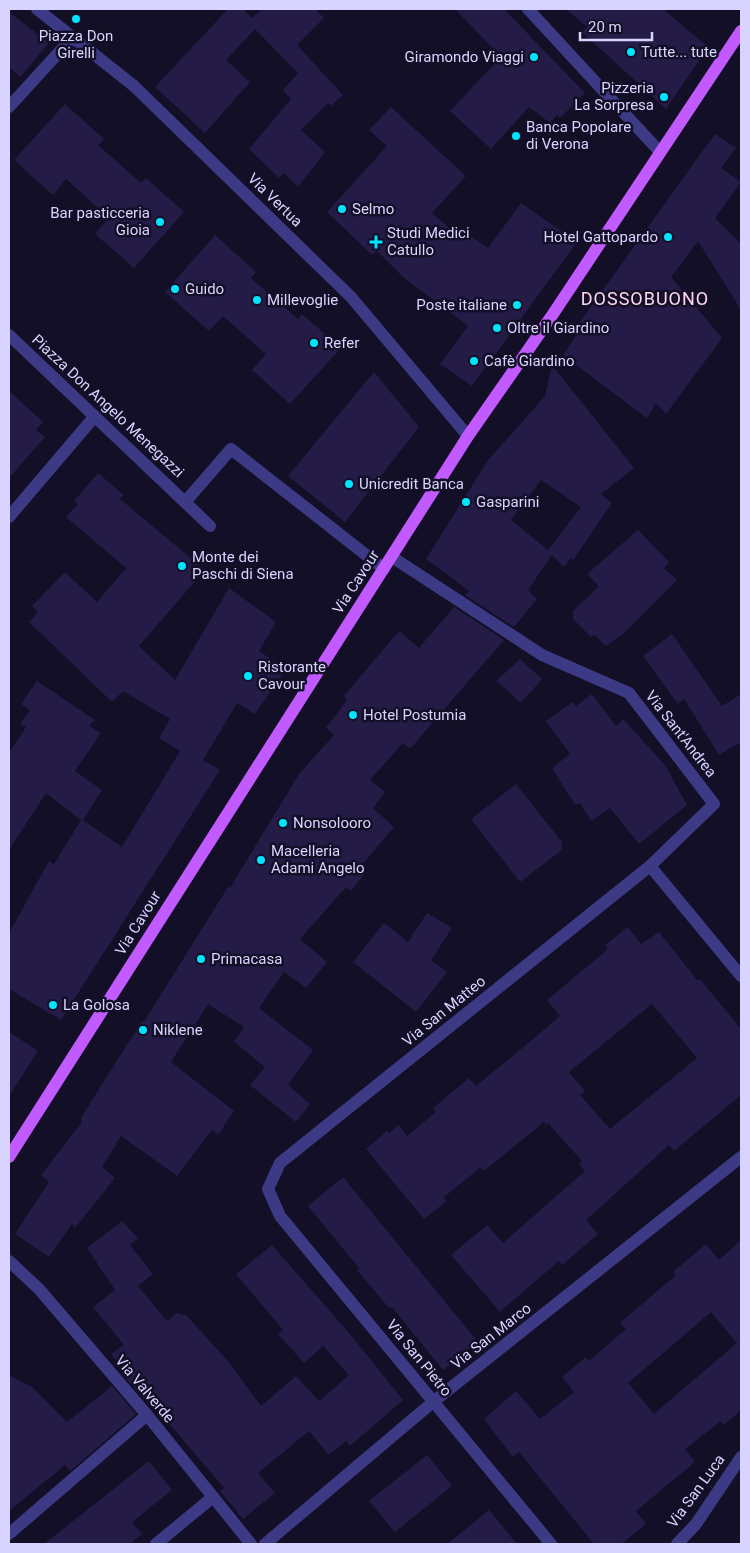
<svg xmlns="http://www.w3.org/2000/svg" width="750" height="1553" font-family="Roboto,sans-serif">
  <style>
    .building { fill: #241b47; fill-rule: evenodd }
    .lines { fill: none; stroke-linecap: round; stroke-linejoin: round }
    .minor { stroke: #3d3a85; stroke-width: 12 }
    .tertiary { stroke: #3d3a85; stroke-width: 12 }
    .primary { stroke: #c25bff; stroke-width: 12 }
    .poi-dot { fill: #00e5ff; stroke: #130f26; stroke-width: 2 }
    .labels { text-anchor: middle; stroke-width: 5; stroke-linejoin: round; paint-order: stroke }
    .poi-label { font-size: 15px; fill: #d9d4ff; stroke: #130f26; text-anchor: start }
    .street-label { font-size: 15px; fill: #d9d4ff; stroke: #130f26 }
    .quarter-label { font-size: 18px; letter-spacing: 1px; fill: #ffd6f0; stroke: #130f26 }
  </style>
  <rect width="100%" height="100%" fill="#130f26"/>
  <g class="building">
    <path d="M228,9h15l9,9 10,-9h53l9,9 -27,27 46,50 -12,11 -3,-3 -27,27 24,22 -27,35 -14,-14 -5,5 -30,-29 42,-50 -8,-9 15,-17 -43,-44 -29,31 24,22 -45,51 -50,-46z"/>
    <path d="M455,9h49l81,84 -25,25 -3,-3 -7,8 -21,-16 -38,42 -41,-38 51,-54z"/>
    <path d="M566,9h97l45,38 -42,62 -84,-77 5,-5z"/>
    <path d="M9,12l40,31 -29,34 -11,-10z"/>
    <path d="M65,104l39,35 -6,6 43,38 5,-5 38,34 -50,56 -39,-34 14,-16 -43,-39 -13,16 -39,-35z"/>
    <path d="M391,107l75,69 -34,37 30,26 4,-6 22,15 33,-45 56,39 -105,144 -32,-22 28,-38 -65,-49 -26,-26 -5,4 -45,-43 60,-66 -18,-16z"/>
    <path d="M715,134l21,14 -15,20 20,14 -26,36 26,26v66l-43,-69 -27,36 51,61 -56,76 -10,-11 -9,15 -84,-63 18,-27 -4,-2z"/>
    <path d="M215,235l41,37 -5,6 47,41 4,-5 39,34 -51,56 -38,-34 14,-16 -43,-38 -14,15 -44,-39z"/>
    <path d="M552,365l82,103 -33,26 11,9 -39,57 -2,-2 -7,9 -12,-12 -24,35 9,9 -23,28 -49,-32 4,-4 -43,-32 63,-100 56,-63zM541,480l40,27 -33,43 -37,-30z"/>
    <path d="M374,372l45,55 -74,95 -57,-46z"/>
    <path d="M9,391l34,31 -7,8 9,7 -36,41z"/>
    <path d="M98,473l26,22 -4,4 85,71 -66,76 36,34 54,-92 47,34 -17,29 27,18 -31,45 -18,-11 -34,57 17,10 -159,250 -52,-31v-56l40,-72 5,3 27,-44 -35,-27 -37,57v-97l17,-26 -6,-3 10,-14 -9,-6 16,-23 58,39 -6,6 12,7 -26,38 27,19 -19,30 39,27 58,-96 -21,-13 11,-19 -47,-28 -11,11 -83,-80 9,-10 -6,-6 33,-34 32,30 29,-34 -60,-51 12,-13 -4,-3z"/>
    <path d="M638,530l31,32 -5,6 13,12 -52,52 -19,14 -12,-11 -3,2 -18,-18v-8l26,-25 -12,-12z"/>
    <path d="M454,607l50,33 -94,109 -7,-6 -33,37 15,12 -12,16 21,19 -34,40 6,5 -15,19 -5,-4 -46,52 27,23 -21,26 -22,-16 -25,36 54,42 -25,35 22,19 -14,18 -46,-37 15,-18 -31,-25 10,-15 -36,-23 -37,58 63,49 -16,24 -6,-5 -35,46 -56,-40 -19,31 13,11 -40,50 -3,-4 -23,33 -34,-23 34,-52 -8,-7 41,-53 -1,-4 42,-67 19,-30 2,1 84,-135 2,1 69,-114 35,-39 -8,-7 21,-28 -3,-4 55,-65 20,17z"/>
    <path d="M672,634l50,72 19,-12v48l-22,13 -35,-56 -6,5 -35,-48z"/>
    <path d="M520,659l22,20 -21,24 -25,-22z"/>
    <path d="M592,694l24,32 7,-7 42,46 22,40 -48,39 -29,-36 -19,13 -11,-18 -5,2 -23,-37 18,-14 -24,-33 27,-19 3,4z"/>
    <path d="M516,784l46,58v8l-42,32 -49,-63z"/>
    <path d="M427,913l25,15 -21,32 16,12 -31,40 -63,-50 31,-39 24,19z"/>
    <path d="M628,927l13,17 18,-12 39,49 2,-2 41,50v66l-67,56 -5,-6 -83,75 12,14 -36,31 -3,-4 -59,51 -49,-57 36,-30 16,18 82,-72 -6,-7 3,-3 -34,-38 -2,2 -2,-3 -60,49 -3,-4 -37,30 3,4 -23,18 -58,-70 21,-18 2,2 10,-8 8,11 29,-24 -3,-4 36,-30 7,8 50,-41 34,-29 -13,-16 61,-51 -3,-4zM652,1004l45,54 -87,71 -30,-34 5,-4 -16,-19z"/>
    <path d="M9,1032l29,19 -29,45z"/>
    <path d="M343,1177l135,165 -35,28 -51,-63 -2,2 -33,-39 2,-2 -51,-62z"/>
    <path d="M122,1221l16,17 -8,7 23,29 -15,12 29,35 10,-8 10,3 40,44 34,46 35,-30 23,25 30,-26 -26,-29 -19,17 -26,-29 5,-4 -47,-56 36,-29 78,89 53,66 -53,46 -4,-5 -17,14 -20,-24 -51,42 17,20 -32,26 -23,-28 4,-3 -70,-82 -2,2 -28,-32 3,-2 -16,-20 13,-9 -31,-38 22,-17 -28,-42z"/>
    <path d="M741,1240v170l-17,15 -3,-4 -36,28 10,13 -59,49 10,13 -25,20h-27l-75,-92 -6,5 -29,-38 32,-28 24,28 34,-27 -12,-15 24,-20 3,4 37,-32 -6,-6 56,-48 -3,-3 33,-28 13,16zM711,1312l26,31 -83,71 -26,-31z"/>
    <path d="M9,1375l23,12 35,35 45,-36 24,28 -66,57 -5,-6 -56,46z"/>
    <path d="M427,1455l25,31 -57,46 -26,-31z"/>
    <path d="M149,1461l23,29 -40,32 10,12 -12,10h-86z"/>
    <path d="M489,1510l28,34h-70z"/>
  </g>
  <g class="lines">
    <g class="minor">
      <path d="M37,9l97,77 217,211 117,139"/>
      <path d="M9,107l63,-69"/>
      <path d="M9,335l201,191"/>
      <path d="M186,501l45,-52 153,120"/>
      <path d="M9,517l86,-101"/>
      <path d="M392,557l150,98 87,38 85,111 -64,62 91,110"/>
      <path d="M9,1261l30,28 108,126 104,129"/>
      <path d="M9,1534l138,-119"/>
      <path d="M156,1544l57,-47"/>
      <path d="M265,1544l168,-142 308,-245"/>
      <path d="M551,1544l-271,-328 -12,-27 12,-26 370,-297"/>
      <path d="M677,1544l19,-20 45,-67"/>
    </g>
    <path class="tertiary" d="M528,9l132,143"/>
    <path class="primary" d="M9,1157l459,-721 83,-119 190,-286"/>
  </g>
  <g class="poi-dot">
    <circle cx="76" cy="19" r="5"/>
    <circle cx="631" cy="52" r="5"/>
    <circle cx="534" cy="57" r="5"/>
    <circle cx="664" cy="97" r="5"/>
    <circle cx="516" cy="136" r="5"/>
    <circle cx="342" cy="209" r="5"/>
    <circle cx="160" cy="222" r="5"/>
    <circle cx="668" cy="237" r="5"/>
    <path d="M373.5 234.5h5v5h5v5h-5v5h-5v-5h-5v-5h5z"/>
    <circle cx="175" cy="289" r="5"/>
    <circle cx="257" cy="300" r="5"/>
    <circle cx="517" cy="305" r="5"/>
    <circle cx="497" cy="328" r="5"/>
    <circle cx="314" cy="343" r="5"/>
    <circle cx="474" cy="361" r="5"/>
    <circle cx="349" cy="484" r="5"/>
    <circle cx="466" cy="502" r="5"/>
    <circle cx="182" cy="566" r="5"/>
    <circle cx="248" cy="676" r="5"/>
    <circle cx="353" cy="715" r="5"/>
    <circle cx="283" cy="823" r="5"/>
    <circle cx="261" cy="860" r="5"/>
    <circle cx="201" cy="959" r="5"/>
    <circle cx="53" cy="1005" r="5"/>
    <circle cx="143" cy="1030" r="5"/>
  </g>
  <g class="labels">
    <g class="poi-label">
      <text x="76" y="41" text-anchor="middle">Piazza Don<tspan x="76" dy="17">Girelli</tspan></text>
      <text x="641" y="57">Tutte... tute</text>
      <text x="524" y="62" text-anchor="end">Giramondo Viaggi</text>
      <text x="654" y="93" text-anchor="end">Pizzeria<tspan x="654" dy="17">La Sorpresa</tspan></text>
      <text x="526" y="132">Banca Popolare<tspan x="526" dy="17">di Verona</tspan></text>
      <text x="352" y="214">Selmo</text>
      <text x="150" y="218" text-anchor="end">Bar pasticceria<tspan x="150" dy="17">Gioia</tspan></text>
      <text x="387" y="238">Studi Medici<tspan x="387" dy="17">Catullo</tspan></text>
      <text x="658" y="242" text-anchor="end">Hotel Gattopardo</text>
      <text x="185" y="294">Guido</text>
      <text x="267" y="305">Millevoglie</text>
      <text x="507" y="310" text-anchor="end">Poste italiane</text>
      <text x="507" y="333">Oltre il Giardino</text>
      <text x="324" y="348">Refer</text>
      <text x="484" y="366">Cafè Giardino</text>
      <text x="359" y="489">Unicredit Banca</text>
      <text x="476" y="507">Gasparini</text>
      <text x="192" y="562">Monte dei<tspan x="192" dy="17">Paschi di Siena</tspan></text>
      <text x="258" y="672">Ristorante<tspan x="258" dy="17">Cavour</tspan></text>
      <text x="363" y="720">Hotel Postumia</text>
      <text x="293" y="828">Nonsolooro</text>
      <text x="271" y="856">Macelleria<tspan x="271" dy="17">Adami Angelo</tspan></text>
      <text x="211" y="964">Primacasa</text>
      <text x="63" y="1010">La Golosa</text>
      <text x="153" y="1035">Niklene</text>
    </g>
    <g class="street-label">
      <text transform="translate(275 200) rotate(44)" y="5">Via Vertua</text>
      <text transform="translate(108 406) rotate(43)" y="5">Piazza Don Angelo Menegazzi</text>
      <text transform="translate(356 582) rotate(-57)" y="5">Via Cavour</text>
      <text transform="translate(681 734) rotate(52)" y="5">Via Sant'Andrea</text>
      <text transform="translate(138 923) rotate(-58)" y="5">Via Cavour</text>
      <text transform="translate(444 1011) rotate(-39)" y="5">Via San Matteo</text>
      <text transform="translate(491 1336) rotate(-38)" y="5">Via San Marco</text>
      <text transform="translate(419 1358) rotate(51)" y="5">Via San Pietro</text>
      <text transform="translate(145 1389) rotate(50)" y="5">Via Valverde</text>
      <text transform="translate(696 1491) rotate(-54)" y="5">Via San Luca</text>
    </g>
    <g class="quarter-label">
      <text x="645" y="305">DOSSOBUONO</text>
    </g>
  </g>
  <rect width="750" height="1553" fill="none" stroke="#d9d4ff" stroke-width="20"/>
  <path d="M580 32v8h72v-8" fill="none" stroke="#d9d4ff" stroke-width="2.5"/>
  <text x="588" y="32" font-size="15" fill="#d9d4ff" stroke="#130f26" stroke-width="4" paint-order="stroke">20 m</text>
</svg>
